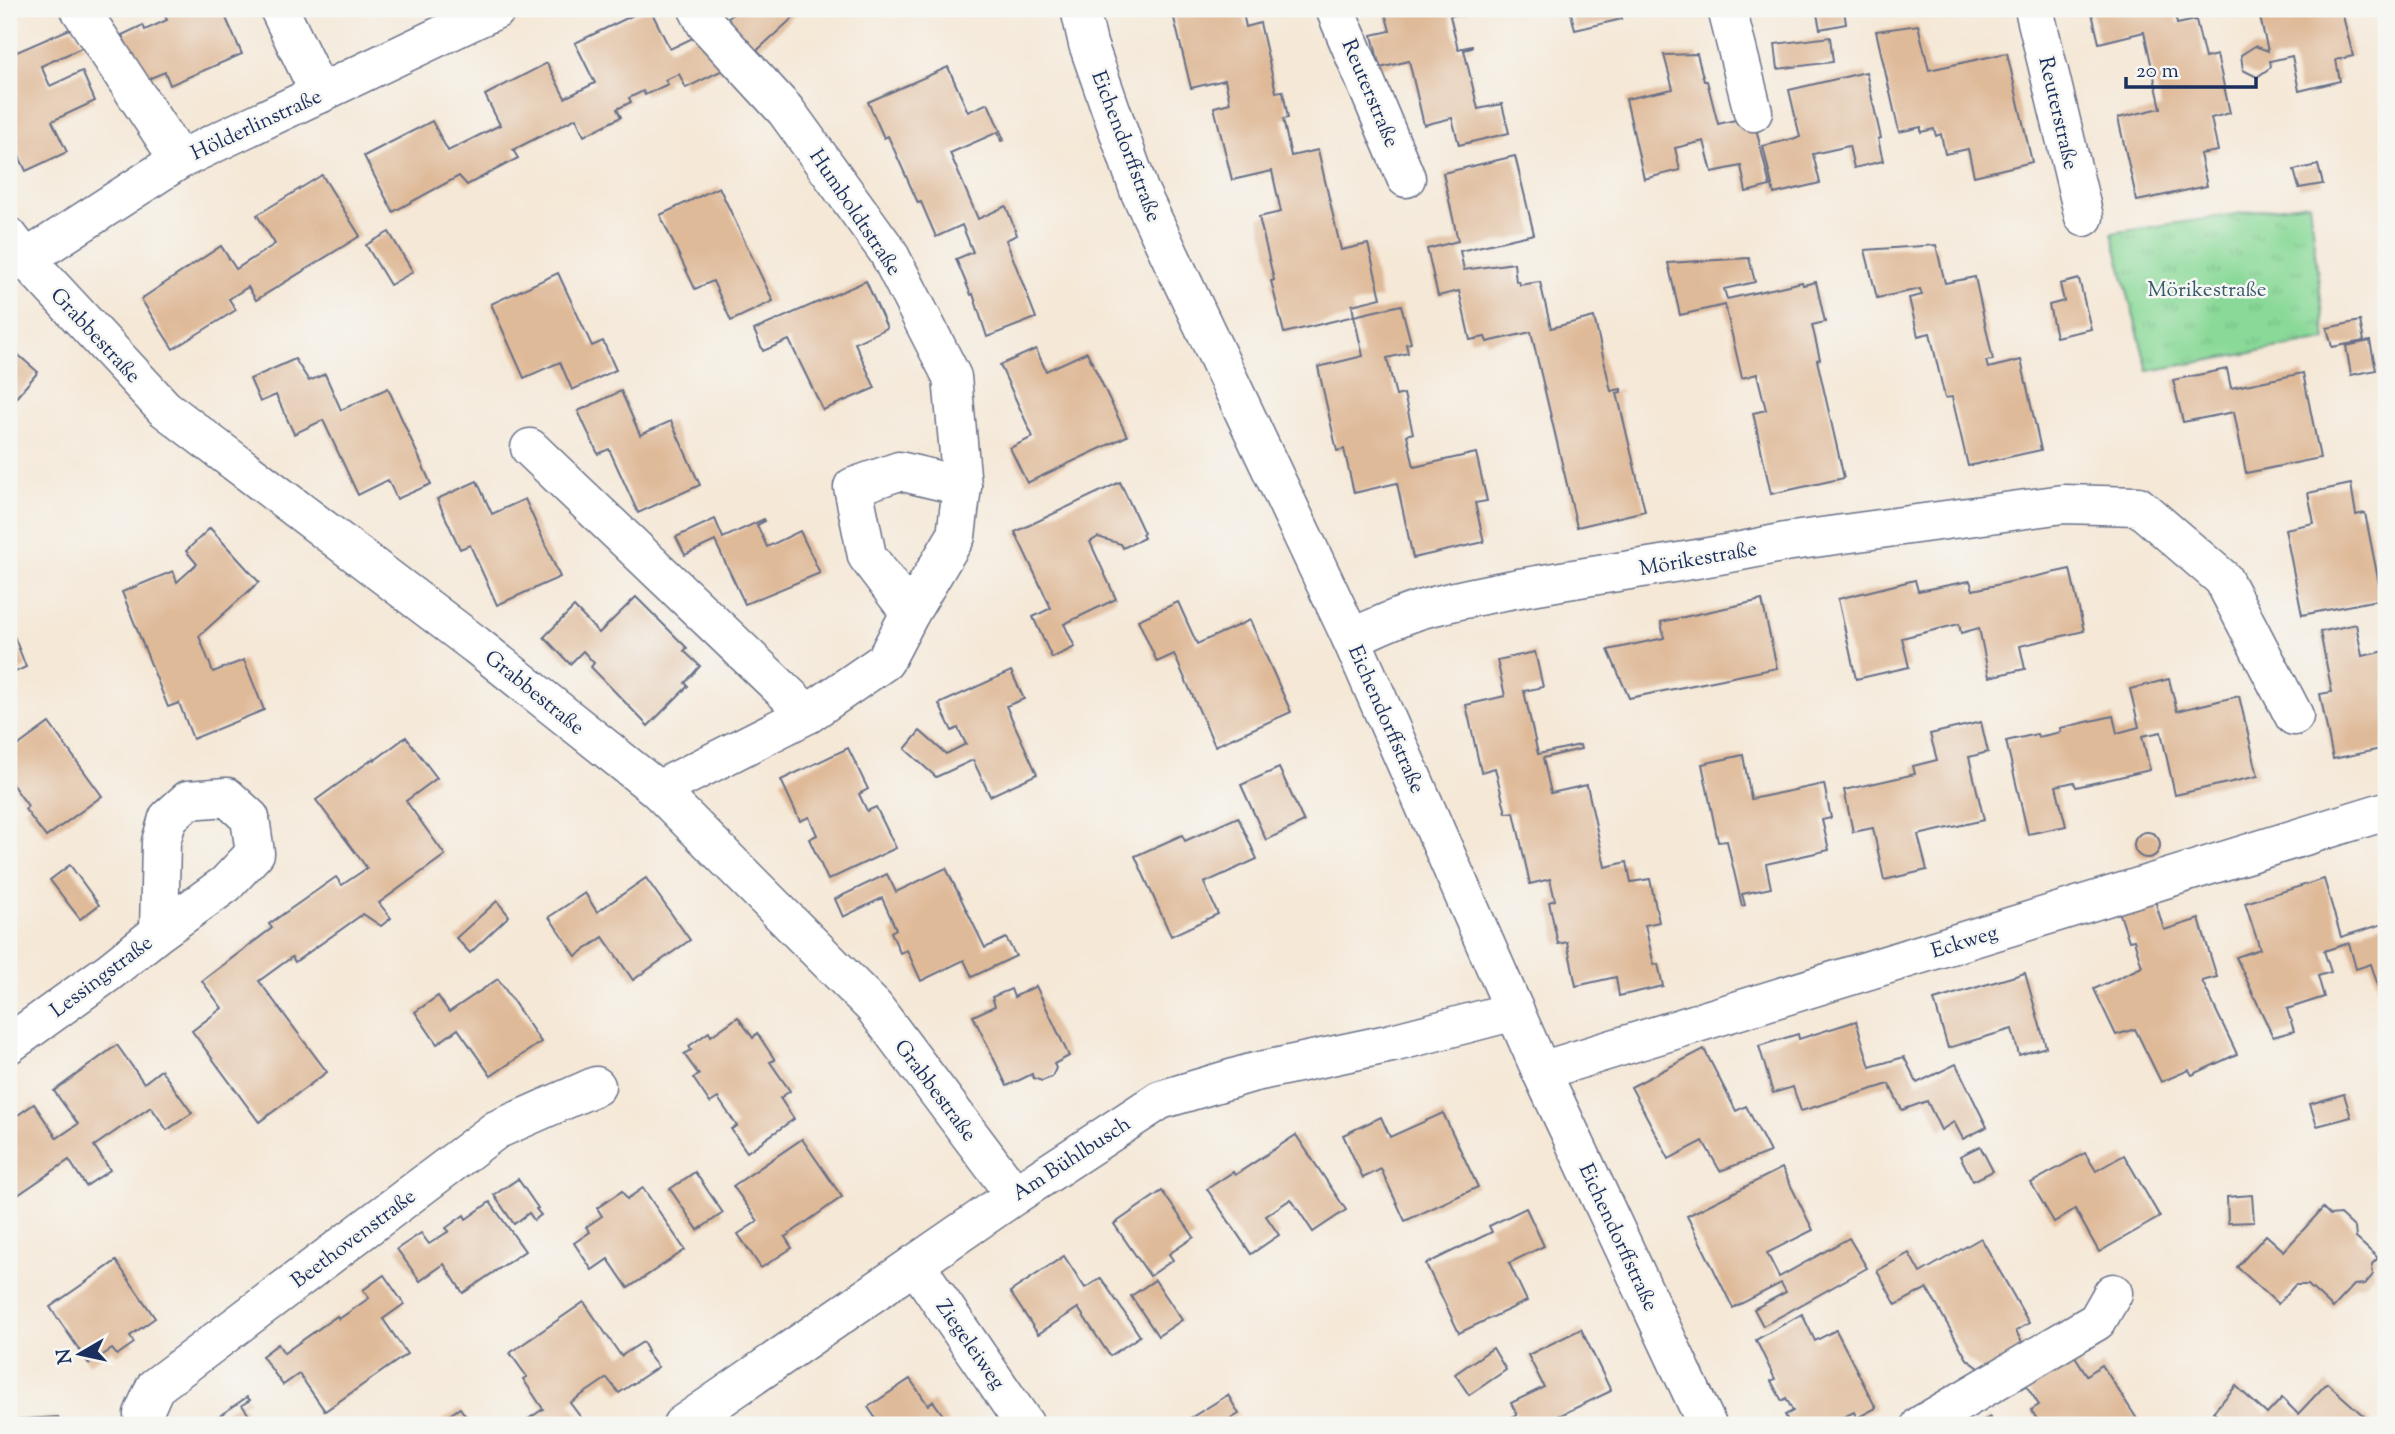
<svg xmlns="http://www.w3.org/2000/svg" width="2395" height="1434" font-family="'Sorts Mill Goudy',serif">
  <style>
    .park { fill: url(#park-tufts); stroke: #52847b; stroke-width: 2 }
    .building { fill: #dfba99 }
    .lines { fill: none; stroke-linecap: round; stroke-linejoin: round }
    .minor-casing { stroke: #677088; stroke-width: 41 }
    .minor { stroke: #fff; stroke-width: 38 }
    .labels { text-anchor: middle; stroke-width: 5; stroke-linejoin: round; paint-order: stroke }
    .street-label { font-size: 21px; fill: #1b2f5e; stroke: #f6f6f2 }
    .park-label { font-size: 21px; fill: #375a6c; stroke: #f6f6f2 }
  </style>
  <defs>
    <pattern id="park-tufts" width="24" height="20" patternUnits="userSpaceOnUse" patternTransform="scale(1.75)"><rect width="24" height="20" fill="#8ad998"/><path d="M3 7l-1-3M5 7V3M7 7l1-3M15 17l-1-3M17 17v-4M19 17l1-3" fill="none" stroke="#76bb85"/></pattern>
  </defs>
  <rect width="100%" height="100%" fill="#f6f6f2"/>
  <filter id="ink" filterUnits="userSpaceOnUse"><feTurbulence type="fractalNoise" baseFrequency=".0143" numOctaves="2"/><feDisplacementMap in="SourceGraphic" scale="14" xChannelSelector="R" yChannelSelector="G"/><feConvolveMatrix kernelMatrix="1 2 1 2 8 2 1 2 1" color-interpolation-filters="sRGB"/></filter>
  <filter id="wash" filterUnits="userSpaceOnUse"><feTurbulence type="fractalNoise" baseFrequency=".00686" numOctaves="4" result="noise"/><feDisplacementMap in="SourceGraphic" scale="28" xChannelSelector="R" yChannelSelector="G"/><feGaussianBlur stdDeviation="1.57" result="paint"/><feColorMatrix in="noise" values="0 0 0 0 0 0 0 0 0 0 0 0 0 0 0 0 0 1.4 0 .05"/><feComposite in="paint" operator="in"/></filter>
  <g filter="url(#wash)">
    <rect width="100%" height="100%" fill="#f5e8d7"/>
    <path class="park" d="M2309,203l17,137 -178,31 -36,-138z"/>
    <g id="blocks">
      <g class="building">
        <path d="M162,9h60l20,45 -72,31 -5,-13 -22,9 -21,-46 21,-10 2,5 22,-10z"/>
        <path d="M646,9h4l20,40 31,-15 28,33 -43,21 -7,-14 -14,6 3,4 -23,11 -2,-4 -14,7 2,4 -14,7 4,8 -37,19 -8,-18 -63,32 5,8 -51,27 -8,-9 -66,36 -29,-56 68,-35 16,30 52,-26 -15,-30 62,-32 18,35 30,-15 -20,-40z"/>
        <path d="M739,9h52l5,6 -44,40 -28,-33z"/>
        <path d="M1177,9h65l4,18 14,-4 16,69 7,-1 5,27 -5,1 8,37 27,-6 23,100 27,-6 13,54 -29,7 2,11 -70,17 -13,-52 3,-1 -15,-63 22,-5 -9,-41 -40,9 -18,-73 16,-4 -5,-23 -34,8 -19,-78z"/>
        <path d="M1384,9h84l1,3 -19,4 8,33 14,-3v2l-8,2 14,59 24,-5 7,29 -50,12 -7,-27 -28,7 -15,-64 -29,7 -8,-33 18,-4z"/>
        <path d="M1570,9h50l2,10 -47,11z"/>
        <path d="M1816,9h28l2,15 -26,5z"/>
        <path d="M2091,9h83l3,15 19,-4 9,38 12,-3 13,58 -19,5 7,33 -18,3 7,32 -70,15 -19,-83 43,-10 -17,-76 -45,11z"/>
        <path d="M2281,9h69l-8,3 11,44 -17,4 4,21 -41,10 -7,-35 -22,5 1,6 -14,10 -14,-7 -2,-15 14,-9 13,5 -9,-38z"/>
        <path d="M1918,25l11,45 78,-17 25,109 -58,14 -6,-27 -23,5 -4,-20 -5,2 -2,-7 -13,3v-5l-22,5 -23,-101z"/>
        <path d="M72,28l12,19 -43,19 9,20 32,-15 13,30 -43,20 15,31 -41,19 -17,-36v-32l3,-1 -3,-7v-61l8,18z"/>
        <path d="M1830,37l3,25 -55,7 -3,-25z"/>
        <path d="M1697,54l7,27h3l11,43 35,-8 17,70 -24,6 -5,-26 -29,6 -8,-31 -29,7 5,22 -36,9 -18,-80 47,-10 -9,-34z"/>
        <path d="M948,67l20,45 20,-9 16,37 -3,1 -3,-9 -48,21 28,66 28,-13 11,29 -11,5 30,78 -49,19 -14,-43 -2,1 -15,-36 17,-7 -11,-27 -26,12 -15,-35 -3,1 -30,-67 -4,2 -16,-36z"/>
        <path d="M1866,72l15,66 -3,1 5,22 -29,7 -5,-22 -36,8 7,29 -46,11 -11,-48 37,-9 -11,-47z"/>
        <path d="M1515,156l19,78 -74,17 4,19 50,-7 2,19 3,-1 1,4 20,-3 11,46 43,-11 17,74 10,-2v3l-4,1 28,118 -68,16 -46,-195 -44,10 -2,-5 -15,3 -11,-49 -21,5 -11,-47 31,-8 -15,-68z"/>
        <path d="M2318,165l5,19 -24,4 -5,-18z"/>
        <path d="M322,175l38,61 -104,64 -8,-13 -19,12 7,11 -63,39 -32,-50 80,-53 15,23 39,-25 -18,-29z"/>
        <path d="M719,187l54,114 -42,20 -18,-40 -18,8 -35,-74z"/>
        <path d="M389,232l24,40 -23,13 -24,-40z"/>
        <path d="M1936,245l9,38 30,-6 18,83 -7,1 2,7 33,-8 20,90 -73,16 -16,-69 -7,1 -15,-65 -12,3 -9,-38 13,-3 -2,-6 -43,9 -12,-48z"/>
        <path d="M1749,258l6,24 -31,7 3,10 75,-17 1,3 13,-3 9,40 -13,3 8,34 -3,1 27,118 -73,16 -18,-81 13,-3 -9,-36 -15,4 -17,-73 -45,10 -12,-52z"/>
        <path d="M558,273l34,73 11,-5 13,29 -44,20 -12,-28 -36,16 -33,-74z"/>
        <path d="M2079,279l12,50 -35,8 -7,-32 15,-4 -4,-17z"/>
        <path d="M866,281l21,47 -32,15 20,45 -52,22 -34,-70 -26,11 -9,-21z"/>
        <path d="M1401,305l10,38 -5,1 2,9 -21,5 9,38 8,-2 9,39 -6,2 7,32 62,-14 11,48 -12,2 9,39 -71,16 -16,-75 -43,10 -10,-44 -7,2 -19,-84 45,-11 -9,-40z"/>
        <path d="M2360,321l4,20 -32,6 -5,-19z"/>
        <path d="M2370,341l6,29 -25,5 -5,-29z"/>
        <path d="M9,347l29,25 -29,34z"/>
        <path d="M1036,349l10,22 41,-19 40,84 -100,47 -17,-35 23,-11 -33,-72z"/>
        <path d="M295,359l14,22 16,-7 16,36 47,-22 43,96 -34,15 -9,-19 -30,15 -35,-75 -29,14 -18,-39 -16,7 -10,-23z"/>
        <path d="M2227,369l4,19 72,-15 17,85 -74,15 -12,-61 -51,10 -10,-42z"/>
        <path d="M621,391l19,44 31,-14 29,64 -62,28 -29,-64 -11,5 -20,-43z"/>
        <path d="M477,481l15,33 33,-15 35,78 -63,28 -27,-60 -10,4 -23,-50z"/>
        <path d="M1120,482l24,51 -2,1 2,4 -21,10 -2,-4 -23,-7 -8,5 26,57 -52,25 11,23 -23,11 -19,-41 18,-9 -36,-76z"/>
        <path d="M2351,484l5,31 9,-2 17,86 -80,16 -17,-86 29,-6 -6,-30z"/>
        <path d="M715,519l8,19 41,-19 1,2 -8,4 10,22 33,-16 20,42 -75,31 -30,-63 -30,14 -9,-18z"/>
        <path d="M210,528l49,54 -60,54 14,36 31,-12 20,50 -71,29 -14,-36 -11,4 -46,-115 51,-21 4,11 20,-18 -11,-13z"/>
        <path d="M2070,569l14,62 -64,15 5,23 -36,8 -10,-49 -18,5 -2,-9 -57,14 7,29 -53,12 -18,-80 77,-19 3,11 52,-10 3,9z"/>
        <path d="M636,597l51,51 -3,3 16,15 -15,17 3,3 -40,40 -57,-59 3,-4 -11,-12 -13,13 -26,-27 30,-30 25,26z"/>
        <path d="M1762,600l15,68 -148,30 -21,-48 56,-12 -3,-16z"/>
        <path d="M1178,602l19,42 53,-24 41,92 -76,34 -41,-92 -17,8 -19,-42z"/>
        <path d="M9,623l17,44 -17,8z"/>
        <path d="M2356,624l6,32 24,-5v97l-53,11 -13,-65 12,-2 -12,-60z"/>
        <path d="M1535,652l8,35 -19,4 14,63 42,-9 1,4 -38,9 8,35 36,-8 18,82 22,-5 4,20 19,-3 9,43 -14,3 9,40 4,-1 5,22 -44,10 -3,-19 -40,9 -9,-44 -9,2 -9,-42 6,-2 -5,-21 -20,5 -16,-72 -8,1 -11,-45 -14,4 -15,-67 39,-9 -8,-36z"/>
        <path d="M1011,671l13,28 -18,7 31,68 -47,22 -17,-36 -37,17 -31,-28 15,-18 26,23 20,-10 -8,-16 -6,3 -13,-27z"/>
        <path d="M2169,679l8,32 62,-15 19,80 -83,19 -14,-63 -19,4 8,34 -74,17 -2,-5 -18,4 10,40 -38,8 -22,-93 31,-7 1,3 23,-5 -1,-4 53,-12 4,17 22,-6 -9,-38z"/>
        <path d="M1981,722l7,30 -19,5 15,63 -66,15 9,35 -43,10 -11,-52 -20,4 -9,-42 71,-16 -2,-8 24,-6 -7,-26z"/>
        <path d="M49,723l53,73 -56,41 -21,-28 3,-3 -19,-26v-28z"/>
        <path d="M406,737l31,41 -31,23 39,54 -66,48 12,15 -10,8 -18,-12 -68,48 -3,-5 -33,24 68,91 -68,50 -67,-91 30,-23 -20,-27 70,-53 -3,-4 67,-47 6,8 25,-17 -51,-68 58,-42 1,2z"/>
        <path d="M848,748l20,41 -9,5 8,17 9,-4 20,41 -68,32 -19,-41 8,-4 -8,-18 -9,4 -19,-41z"/>
        <path d="M1743,755l8,44 73,-15 7,34 -9,2 7,30 -63,14 5,24 -29,6 3,11 -3,1 -15,-65 -9,1 -16,-78z"/>
        <path d="M1279,768l25,54 -38,18 -25,-55z"/>
        <path d="M1238,817l19,42 -53,24 14,31 -47,22 -36,-80 47,-21 3,6z"/>
        <circle cx="2147" cy="845" r="13"/>
        <path d="M70,865l29,40 -19,14 -30,-39z"/>
        <path d="M946,868l39,80 21,-10 10,18 -44,21 -8,-17 -43,21 -14,-31 -7,3 -9,-21 5,-3 -14,-31 -39,19 -8,-18 52,-25 9,18z"/>
        <path d="M646,878l44,62 -57,40 -30,-43 -27,19 -27,-39 36,-24 12,19z"/>
        <path d="M2324,879l17,58 45,-14v74l-4,2 -11,-35 -15,5 -7,-26 -25,8 7,21 -13,4 6,21 -37,12 7,22 -21,6 -37,-80 24,-8 -15,-46z"/>
        <path d="M2154,897l10,33 35,-11 18,58 -15,4 35,73 -45,21 -3,-5 -28,12 -26,-53 -19,6 -22,-46 48,-22 -8,-27 -5,1 -11,-33z"/>
        <path d="M497,901l12,15 -39,37 -14,-15z"/>
        <path d="M2025,973l21,74 -27,8 -7,-26 -64,19 -14,-48z"/>
        <path d="M498,979l43,63 -50,34 -33,-47 -21,15 -22,-32 23,-16 11,16z"/>
        <path d="M1036,986l33,70 -15,8 2,4 -4,9 -10,4 -9,-3 -1,-4 -25,12 -34,-70 22,-10 -3,-9 19,-8 3,8z"/>
        <path d="M738,1017l15,21 4,-5 18,27 -5,2 20,29 -10,7 14,21 -47,33 -16,-23 6,-3 -19,-28 -8,5 -17,-25 6,-3 -15,-21 7,-4 -2,-4 20,-14 2,4z"/>
        <path d="M1856,1021l14,46 34,-10 13,26 39,-19 31,63 -24,12 -9,-17 -13,8 -14,-29 -25,9 -13,-26 -88,27 -8,-24 -20,6 -14,-47 39,-12 1,5z"/>
        <path d="M117,1045l27,38 17,-13 31,43 -25,17 -16,-23 -57,39 16,24 -24,16 -17,-26 -60,41v-80l25,-17 23,34 21,-14 -24,-33z"/>
        <path d="M1704,1049l32,62 10,-5 24,46 -50,19 -17,-30 -34,18 -38,-72z"/>
        <path d="M2344,1094l7,23 -34,9 -7,-22z"/>
        <path d="M1443,1113l35,74 -73,34 -24,-52 -18,9 -20,-43 38,-18 9,20z"/>
        <path d="M1296,1135l50,75 -33,22 -22,-33 -25,17 13,19 -28,19 -44,-65 26,-17 2,3z"/>
        <path d="M802,1139l40,58 -57,40 7,11 -31,20 -23,-34 20,-13 -25,-35z"/>
        <path d="M1980,1146l13,25 -20,10 -13,-25z"/>
        <path d="M2085,1153l11,18 28,-16 36,62 -61,35 -24,-43 -21,13 -23,-39z"/>
        <path d="M1782,1168l31,62 -46,23 12,24 70,-39 18,30 -104,58 -9,-17 32,-17 -5,-9 -48,25 -46,-92z"/>
        <path d="M695,1172l28,41 -25,17 -28,-41z"/>
        <path d="M518,1179l20,29 -2,1 5,6 -7,5 -5,-7 -15,11 -20,-29z"/>
        <path d="M643,1188l42,62 -57,38 -20,-29 -16,11 -18,-27 16,-11 -4,-5 16,-11 -5,-8 25,-17 5,8z"/>
        <path d="M1162,1191l32,46 -25,17 4,6 -23,16 -36,-52z"/>
        <path d="M2252,1195l2,27 -26,1 -1,-26z"/>
        <path d="M490,1202l35,49 -62,42 -19,-29 -24,17 -23,-32 24,-16 8,11 20,-13 -3,-3 18,-13 2,4z"/>
        <path d="M1526,1208l18,38 -35,17 18,38 -68,32 -33,-69 66,-32 -3,-6z"/>
        <path d="M2323,1208l7,7 10,-1 15,14 1,10 22,20 -6,6 1,11 -8,9 -11,1 -21,23 -25,-23h-13l-17,19 -41,-37 29,-32 18,16z"/>
        <path d="M1981,1238l48,85 -13,8 10,19 -39,24 -20,-15 -40,-71 -31,17 -19,-34 32,-18 11,20z"/>
        <path d="M1064,1256l21,32 16,-10 39,58 -30,20 -32,-48 -40,26 -28,-42z"/>
        <path d="M116,1261l39,57 -25,18 4,7 -17,12 -5,-6 -23,15 -39,-57z"/>
        <path d="M384,1275l20,29 -21,15 24,35 -82,57 -26,-37 -16,11 -21,-29 16,-12 6,9 53,-37 2,3 30,-21 -6,-8z"/>
        <path d="M1155,1280l27,40 -24,16 -27,-40z"/>
        <path d="M584,1302l37,54 22,-14 5,9 -2,1 12,15 -39,26 -12,-15 -37,25 12,16 -9,6h-46l-3,-3 19,-13 -20,-30 4,-2 -17,-24z"/>
        <path d="M1802,1314l13,27 21,-11 40,78 -19,10 -3,-6 -27,13h-37l-5,-10 8,-4 -7,-13 -4,3 -11,-20 4,-2 -19,-39z"/>
        <path d="M1581,1329l30,62 -63,30 1,4h-54l22,-10 -6,-12 33,-16 -16,-32z"/>
        <path d="M2069,1347l18,28 15,-10 39,60h-100l-10,-15 8,-5 -19,-29z"/>
        <path d="M1493,1348l13,22 -37,25 -14,-21z"/>
        <path d="M910,1379l18,26 5,-4 17,24h-70l-12,-18z"/>
        <path d="M2327,1383l47,42h-145l-16,-13 23,-26 31,28 15,-16 16,16z"/>
        <path d="M1228,1395l11,19 -19,11h-34l-2,-3z"/>
        <path d="M247,1397l3,3 -8,5 14,20h-50z"/>
        <path d="M460,1408l12,17h-37z"/>
        <path d="M58,1417l2,8h-46l-2,-5z"/>
        <path d="M1990,1417l4,8h-19z"/>
      </g>
    </g>
  </g>
  <g filter="url(#ink)">
    <use href="#blocks" fill-opacity="0" stroke="#677088" stroke-width="2"/>
    <g class="lines">
      <defs>
        <g id="minor">
          <path d="M80,9l99,151"/>
          <path d="M279,9l41,85"/>
          <path d="M1080,9l8,35 51,146 212,448 190,433 166,354"/>
          <path d="M1335,9l71,169"/>
          <path d="M1727,9l26,103"/>
          <path d="M2034,9l50,208"/>
          <path d="M9,237l17,22 138,149 312,237 182,145 216,217 141,188"/>
          <path d="M26,259l153,-99 318,-151"/>
          <path d="M530,448l278,266"/>
          <path d="M910,613l-43,-57 -14,-69 46,-16 63,15"/>
          <path d="M1351,638c24,-10 49,-23 75,-30 118,-30 240,-39 359,-66l278,-38 75,2 85,73 71,137"/>
          <path d="M658,790l150,-76 77,-53 25,-48 46,-77 6,-50 -10,-109 -64,-125 -102,-141 -80,-87 -8,-15"/>
          <path d="M9,1044l100,-72 50,-40 67,-48 29,-31 -5,-35 -23,-21 -39,3 -20,18 -7,24 -2,90"/>
          <path d="M1541,1071l845,-260"/>
          <path d="M915,1264l110,161"/>
          <path d="M145,1425l-2,-11 12,-27 341,-257 100,-44"/>
          <path d="M682,1425l333,-230 145,-95 91,-27 141,-30 123,-32"/>
          <path d="M1921,1425l176,-104 16,-28"/>
        </g>
      </defs>
      <use href="#minor" class="minor-casing"/>
      <use href="#minor" class="minor"/>
    </g>
  </g>
  <g class="labels">
    <g class="street-label">
      <text transform="translate(1371 93) rotate(67)" y="7">Reuterstraße</text>
      <text transform="translate(2059 113) rotate(77)" y="7">Reuterstraße</text>
      <text transform="translate(256 124) rotate(-25)" y="7">Hölderlinstraße</text>
      <text transform="translate(1127 146) rotate(69)" y="7">Eichendorffstraße</text>
      <text transform="translate(856 212) rotate(56)" y="7">Humboldtstraße</text>
      <text transform="translate(96 335) rotate(47)" y="7">Grabbestraße</text>
      <text transform="translate(1698 558) rotate(-10)" y="7">Mörikestraße</text>
      <text transform="translate(535 692) rotate(39)" y="7">Grabbestraße</text>
      <text transform="translate(1387 719) rotate(66)" y="7">Eichendorffstraße</text>
      <text transform="translate(1964 941) rotate(-17)" y="7">Eckweg</text>
      <text transform="translate(101 976) rotate(-37)" y="7">Lessingstraße</text>
      <text transform="translate(936 1090) rotate(53)" y="7">Grabbestraße</text>
      <text transform="translate(1071 1158) rotate(-33)" y="7">Am Bühlbusch</text>
      <text transform="translate(1619 1237) rotate(65)" y="7">Eichendorffstraße</text>
      <text transform="translate(353 1238) rotate(-37)" y="7">Beethovenstraße</text>
      <text transform="translate(971 1344) rotate(55)" y="7">Ziegeleiweg</text>
    </g>
    <g class="park-label">
      <text x="2207" y="296">Mörikestraße</text>
    </g>
  </g>
  <rect width="2395" height="1434" fill="none" stroke="#f6f6f2" stroke-width="35"/>
  <g transform="translate(80 1354) rotate(261)" stroke="#f6f6f2" stroke-width="5" paint-order="stroke">
  <path d="M0-5L12 26L0 18L-12 26Z" fill="#1b2f5e"/>
  <text y="-10" font-size="19" font-weight="bold" text-anchor="middle" fill="#1b2f5e">N</text>
  </g>
  <path d="M2126 77v10h130v-10" fill="none" stroke="#1b2f5e" stroke-width="3.5"/>
  <text x="2136" y="77" font-size="21" fill="#1b2f5e" stroke="#f6f6f2" stroke-width="5" paint-order="stroke">20 m</text>
</svg>
